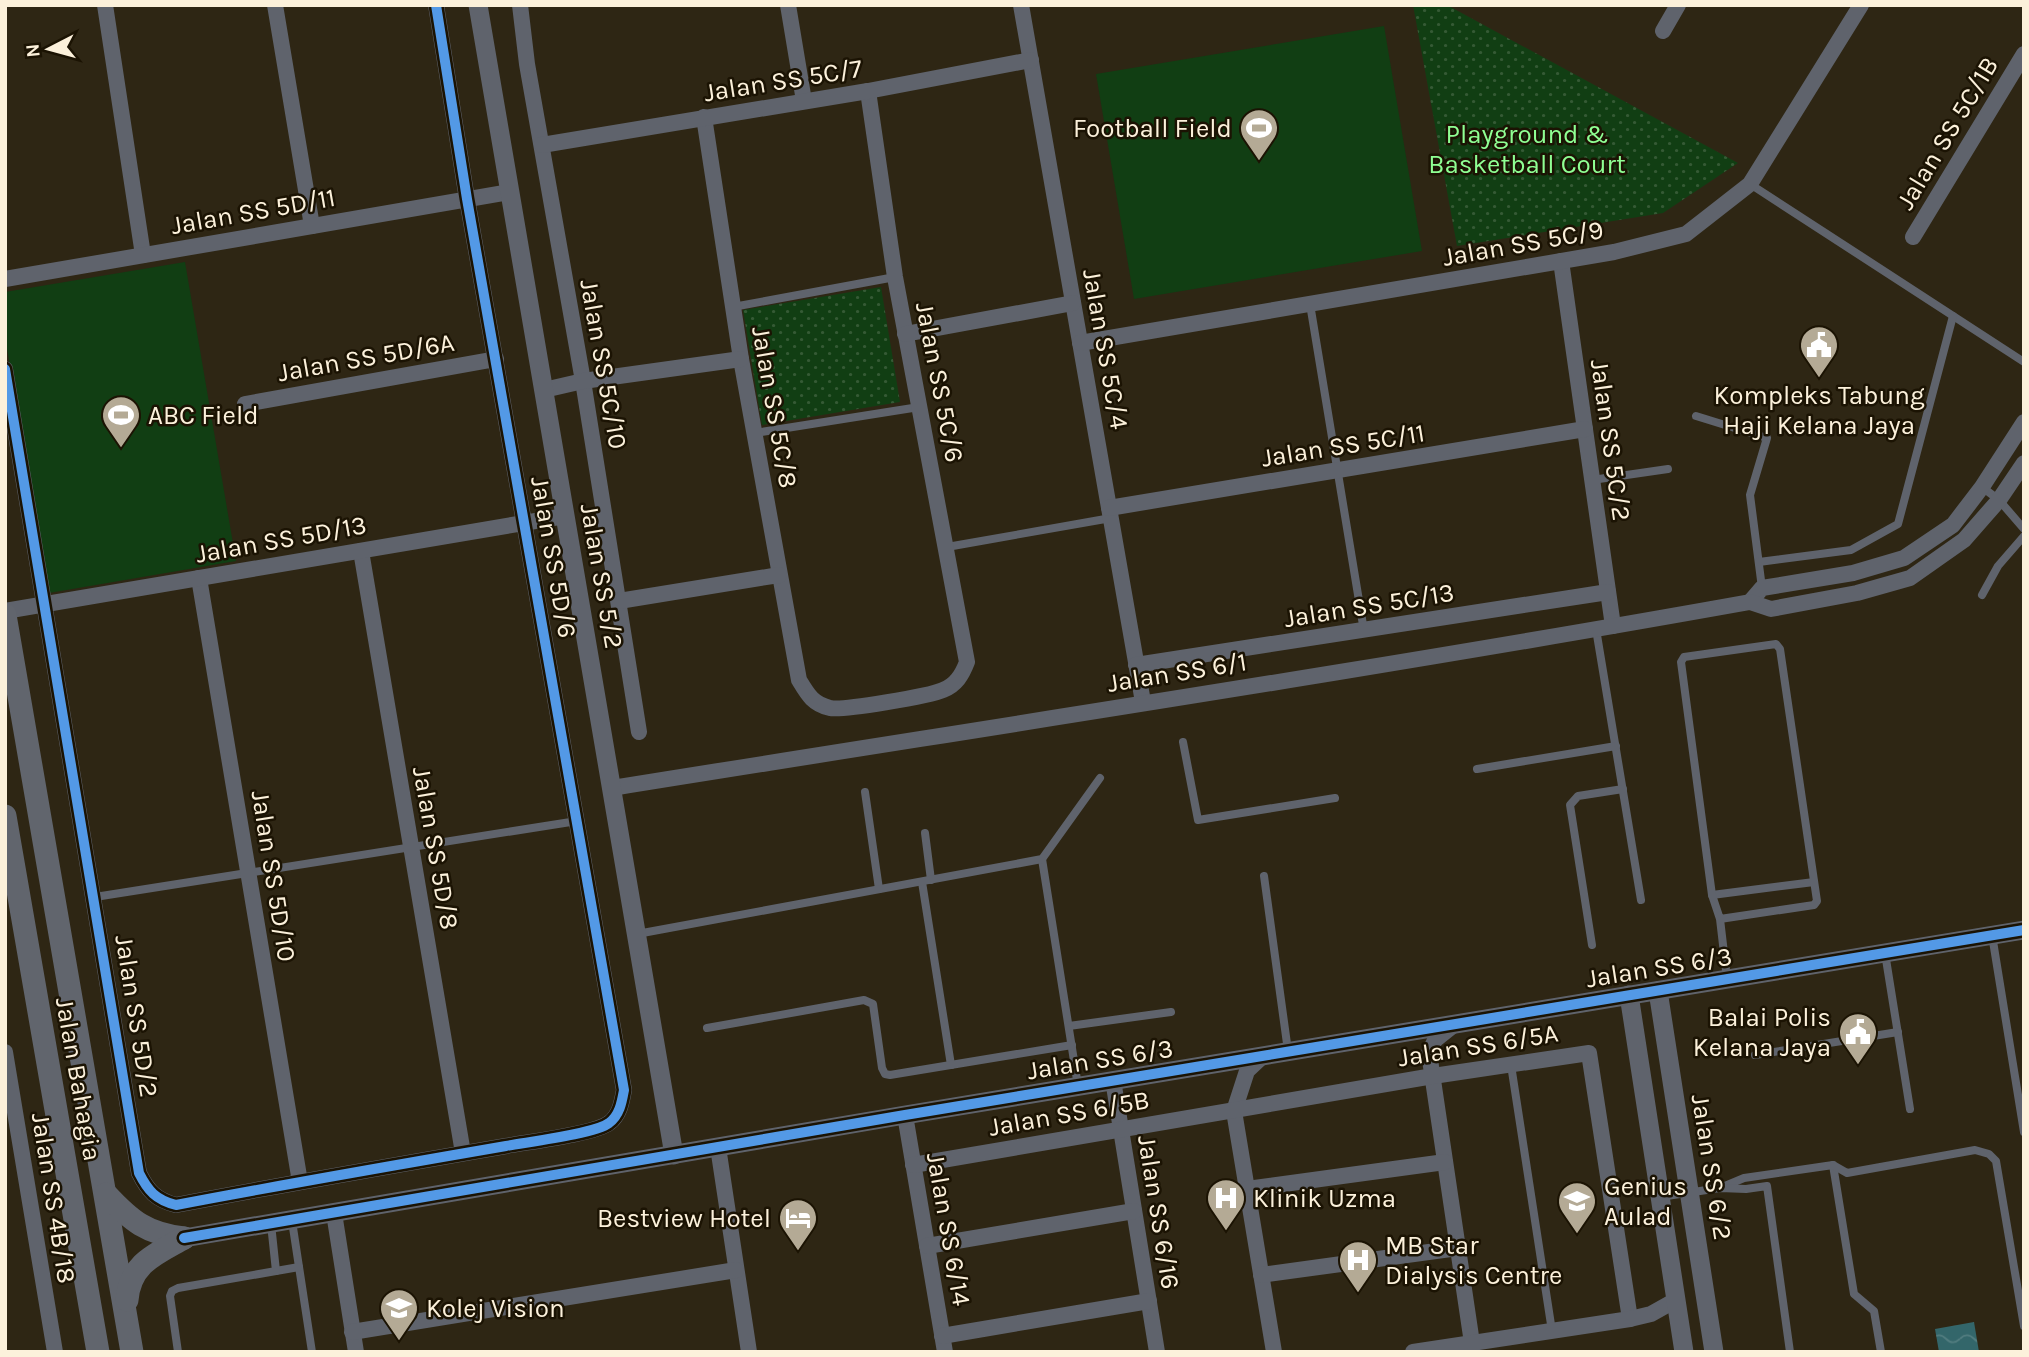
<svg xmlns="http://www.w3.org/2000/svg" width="2029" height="1357" font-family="Karla,sans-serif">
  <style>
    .grass { fill: #113e13 }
    .park { fill: url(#park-dots) }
    .water { fill: url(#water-waves) }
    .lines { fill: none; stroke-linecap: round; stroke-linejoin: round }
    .service { stroke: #5f636c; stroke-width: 8 }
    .minor { stroke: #5f636c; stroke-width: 16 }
    .tertiary { stroke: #5f636c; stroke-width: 19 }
    .secondary { stroke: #61656d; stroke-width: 23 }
    .cycleway-casing { stroke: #1b1303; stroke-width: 15 }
    .cycleway { stroke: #5399e6; stroke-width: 10 }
    .labels { text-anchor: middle; stroke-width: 5; stroke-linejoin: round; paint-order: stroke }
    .street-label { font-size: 26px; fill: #fcf1db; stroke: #1b1303 }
    .poi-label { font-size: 26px; fill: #fcf1db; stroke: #1b1303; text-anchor: start }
    .park-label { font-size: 26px; fill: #8fff93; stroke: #1b1303 }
  </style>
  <defs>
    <pattern id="park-dots" width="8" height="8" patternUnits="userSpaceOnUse" patternTransform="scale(1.75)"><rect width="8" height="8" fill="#113e13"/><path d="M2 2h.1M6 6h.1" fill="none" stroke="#355a35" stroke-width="1.8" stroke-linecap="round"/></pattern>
    <pattern id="water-waves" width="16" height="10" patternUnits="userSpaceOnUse" patternTransform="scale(1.75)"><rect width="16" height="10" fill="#33666a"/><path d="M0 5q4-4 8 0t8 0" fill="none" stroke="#517c7f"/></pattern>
  </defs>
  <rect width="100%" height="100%" fill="#2e2614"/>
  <g class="grass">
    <path d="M1384,26l38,225 -288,48 -38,-225z"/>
    <path d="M185,262l51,299 -187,32 -44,-256v-45z"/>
  </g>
  <g class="park">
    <path d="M1413,5h34l291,158 -75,50 -206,33z"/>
    <path d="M881,287l19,115 -138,23 -19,-115z"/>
  </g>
  <path class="water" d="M1974,1322l5,30h-40l-4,-23z"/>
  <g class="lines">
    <g class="service">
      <path d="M1750,184l274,178"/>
      <path d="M1310,304l54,327"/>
      <path d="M733,307l162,-30"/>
      <path d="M1696,416l71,22 -17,57 12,93"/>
      <path d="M755,433l164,-26"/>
      <path d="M1592,480l76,-11"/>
      <path d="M1982,487l17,13 25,29"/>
      <path d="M947,547l164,-29"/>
      <path d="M1759,562l92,-12 47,-26 55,-208"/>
      <path d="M1982,595l16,-29 26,-30"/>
      <path d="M1596,629l45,271"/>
      <path d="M1183,742l15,78 137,-22"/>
      <path d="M1477,769l139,-23"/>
      <path d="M865,792l14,97"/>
      <path d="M925,833l6,47"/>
      <path d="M1042,859l36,227"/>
      <path d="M1264,876l24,175"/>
      <path d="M922,882l29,183"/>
      <path d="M1712,895l102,-13"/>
      <path d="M95,897l482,-76"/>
      <path d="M1720,919l94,-14 3,-4 -37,-252 -4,-5 -92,13 -3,5 31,233 8,24 7,60"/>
      <path d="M637,934l405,-75 58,-81"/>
      <path d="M1992,935l32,197"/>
      <path d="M1592,945l-22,-140 8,-9 45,-7"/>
      <path d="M1885,953l25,156"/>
      <path d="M1069,1026l102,-14"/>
      <path d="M707,1028l157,-28 9,4 9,64 3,6 5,1 182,-30"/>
      <path d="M1755,1055l143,-23"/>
      <path d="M1511,1065l41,266"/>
      <path d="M1833,1165l21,129 20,17 7,41"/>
      <path d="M1720,1188l24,-10 89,-13 14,8 128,-23 14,4 7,7 28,165"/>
      <path d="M1660,1197l60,-9 26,1 21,-3 23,166"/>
      <path d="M292,1221l20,131"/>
      <path d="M276,1271l23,-4"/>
      <path d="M178,1352l-8,-56 2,-5 6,-3 98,-17 -5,-47"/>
    </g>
    <g class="minor">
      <path d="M105,5l38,250"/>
      <path d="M275,5l37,221"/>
      <path d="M520,5l7,59 56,317 56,351"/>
      <path d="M788,5l16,96"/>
      <path d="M1021,5l122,697"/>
      <path d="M1663,31l15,-26"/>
      <path d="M704,117l37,242 58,321c9,15 14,24 31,28 11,3 100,-12 113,-18 13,-5 19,-15 24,-28l-72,-385 -27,-186"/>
      <path d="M542,145l326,-54 163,-31"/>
      <path d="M1913,237l111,-183"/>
      <path d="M1561,261l52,365"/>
      <path d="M5,279l505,-87"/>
      <path d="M905,334l168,-31"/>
      <path d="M1080,343l534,-91 72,-18 64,-50 111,-179"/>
      <path d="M5,369l134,804c9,18 17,27 37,32 110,-21 220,-40 330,-59 21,-4 89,-12 103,-23 11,-8 13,-22 15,-33l-157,-891 -31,-194"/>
      <path d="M544,390l39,-9 158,-22"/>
      <path d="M245,404l251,-45"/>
      <path d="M1109,508l476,-79"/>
      <path d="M361,551l102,602"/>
      <path d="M199,578l101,604"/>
      <path d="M619,601l160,-26"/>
      <path d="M1750,602l12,-14 91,-15 51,-15 49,-33 29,-38 42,-65"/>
      <path d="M5,611l560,-95"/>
      <path d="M1136,665l472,-73"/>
      <path d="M612,788c379,-61 759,-118 1138,-186l21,7 86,-16 53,-15 54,-38 35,-40 25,-37"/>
      <path d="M1455,1024l-20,16 -6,13 43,290"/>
      <path d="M5,1052l50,300"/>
      <path d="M1264,1055l-17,16 -13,40 40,241"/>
      <path d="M1113,1080l44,272"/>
      <path d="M905,1115l40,237"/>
      <path d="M718,1147l31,205"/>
      <path d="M913,1165l520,-89 156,-23 41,266"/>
      <path d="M1247,1189l198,-27"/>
      <path d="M334,1213l22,139"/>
      <path d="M927,1246l207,-35"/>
      <path d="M1261,1275l197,-27"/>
      <path d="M352,1332l384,-62"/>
      <path d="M942,1336l207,-35"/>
      <path d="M1413,1352l217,-33 21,-5 25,-14"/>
    </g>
    <g class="tertiary">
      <path d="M478,5l196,1150"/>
      <path d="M1658,991l56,361"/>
      <path d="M1629,995l55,357"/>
      <path d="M184,1238l721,-123 1119,-185"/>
    </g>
    <g class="secondary">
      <path d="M5,615l127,737"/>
      <path d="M5,816l93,536"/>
      <path d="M106,1194c25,27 41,40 78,44"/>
      <path d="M127,1300c3,-37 29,-46 57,-62"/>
    </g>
    <defs>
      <g id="cycleway">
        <path d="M5,369l134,804c9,18 17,27 37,32 110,-21 220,-40 330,-59 21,-4 89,-12 103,-23 11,-8 13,-22 15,-33l-157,-891 -31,-194"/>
        <path d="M184,1238l721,-123 1119,-185"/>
      </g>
    </defs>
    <use href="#cycleway" class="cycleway-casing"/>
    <use href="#cycleway" class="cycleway"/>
  </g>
  <defs>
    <symbol id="stadium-pin" viewBox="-11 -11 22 30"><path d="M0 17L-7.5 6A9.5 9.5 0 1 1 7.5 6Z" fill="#b4aa95" stroke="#1b1303"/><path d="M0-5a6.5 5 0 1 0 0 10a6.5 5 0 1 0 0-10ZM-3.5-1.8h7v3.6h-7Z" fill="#fff"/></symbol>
    <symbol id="civic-pin" viewBox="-11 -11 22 30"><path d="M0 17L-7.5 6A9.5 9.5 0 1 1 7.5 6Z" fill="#b4aa95" stroke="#1b1303"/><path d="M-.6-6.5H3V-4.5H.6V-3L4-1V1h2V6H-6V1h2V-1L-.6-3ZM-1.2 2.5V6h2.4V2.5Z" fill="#fff"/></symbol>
    <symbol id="hospital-pin" viewBox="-11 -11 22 30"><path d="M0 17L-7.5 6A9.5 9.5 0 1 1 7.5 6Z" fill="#b4aa95" stroke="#1b1303"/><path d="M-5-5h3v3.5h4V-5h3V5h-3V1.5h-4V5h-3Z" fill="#fff"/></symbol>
    <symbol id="school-pin" viewBox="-11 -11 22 30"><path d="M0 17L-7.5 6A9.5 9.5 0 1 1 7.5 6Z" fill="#b4aa95" stroke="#1b1303"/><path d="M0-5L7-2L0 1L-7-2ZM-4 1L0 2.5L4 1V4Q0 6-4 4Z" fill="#fff"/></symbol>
    <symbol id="hotel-pin" viewBox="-11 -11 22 30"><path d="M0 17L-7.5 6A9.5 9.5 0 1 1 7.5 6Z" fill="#b4aa95" stroke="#1b1303"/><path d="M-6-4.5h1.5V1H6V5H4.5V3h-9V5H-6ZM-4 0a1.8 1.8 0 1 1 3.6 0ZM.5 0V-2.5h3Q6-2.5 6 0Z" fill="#fff"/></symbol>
    <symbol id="university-pin" viewBox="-11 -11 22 30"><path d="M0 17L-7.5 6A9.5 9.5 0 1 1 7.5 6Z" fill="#b4aa95" stroke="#1b1303"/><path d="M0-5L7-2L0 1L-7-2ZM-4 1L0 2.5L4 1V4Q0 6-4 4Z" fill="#fff"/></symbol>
  </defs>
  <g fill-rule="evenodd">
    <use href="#stadium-pin" x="1237" y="106" width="44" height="60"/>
    <use href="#civic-pin" x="1797" y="323" width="44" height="60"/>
    <use href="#stadium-pin" x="99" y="393" width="44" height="60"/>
    <use href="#civic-pin" x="1836" y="1010" width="44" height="60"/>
    <use href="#hospital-pin" x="1204" y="1176" width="44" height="60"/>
    <use href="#school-pin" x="1555" y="1179" width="44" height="60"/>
    <use href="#hotel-pin" x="776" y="1196" width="44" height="60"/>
    <use href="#hospital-pin" x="1336" y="1238" width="44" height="60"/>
    <use href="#university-pin" x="377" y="1286" width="44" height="60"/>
  </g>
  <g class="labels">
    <g class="street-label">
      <text transform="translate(783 80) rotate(-9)" y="9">Jalan SS 5C/7</text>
      <text transform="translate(1947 133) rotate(-59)" y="9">Jalan SS 5C/1B</text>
      <text transform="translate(253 211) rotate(-10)" y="9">Jalan SS 5D/11</text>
      <text transform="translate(1523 243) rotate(-10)" y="9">Jalan SS 5C/9</text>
      <text transform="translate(1106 349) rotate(80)" y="9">Jalan SS 5C/4</text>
      <text transform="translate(366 357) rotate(-10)" y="9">Jalan SS 5D/6A</text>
      <text transform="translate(604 364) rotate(80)" y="9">Jalan SS 5C/10</text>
      <text transform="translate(940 382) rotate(79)" y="9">Jalan SS 5C/6</text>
      <text transform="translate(775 407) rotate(80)" y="9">Jalan SS 5C/8</text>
      <text transform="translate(1611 440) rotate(82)" y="9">Jalan SS 5C/2</text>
      <text transform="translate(1343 445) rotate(-9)" y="9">Jalan SS 5C/11</text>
      <text transform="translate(281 539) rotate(-10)" y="9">Jalan SS 5D/13</text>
      <text transform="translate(554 557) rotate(80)" y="9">Jalan SS 5D/6</text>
      <text transform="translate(602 576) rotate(80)" y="9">Jalan SS 5/2</text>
      <text transform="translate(1369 605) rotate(-9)" y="9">Jalan SS 5C/13</text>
      <text transform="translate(1177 672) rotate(-9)" y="9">Jalan SS 6/1</text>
      <text transform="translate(436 848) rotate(80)" y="9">Jalan SS 5D/8</text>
      <text transform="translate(274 876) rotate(81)" y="9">Jalan SS 5D/10</text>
      <text transform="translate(1659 967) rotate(-9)" y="9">Jalan SS 6/3</text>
      <text transform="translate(137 1016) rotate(81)" y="9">Jalan SS 5D/2</text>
      <text transform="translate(1478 1045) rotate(-9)" y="9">Jalan SS 6/5A</text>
      <text transform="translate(1100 1059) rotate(-9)" y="9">Jalan SS 6/3</text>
      <text transform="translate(79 1079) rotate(80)" y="9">Jalan Bahagia</text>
      <text transform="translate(1069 1113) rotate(-10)" y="9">Jalan SS 6/5B</text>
      <text transform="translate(1712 1167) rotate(81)" y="9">Jalan SS 6/2</text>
      <text transform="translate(54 1198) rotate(81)" y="9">Jalan SS 4B/18</text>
      <text transform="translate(1159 1212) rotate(81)" y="9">Jalan SS 6/16</text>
      <text transform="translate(949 1229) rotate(80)" y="9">Jalan SS 6/14</text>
    </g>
    <g class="poi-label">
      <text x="1232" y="137" text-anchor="end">Football Field</text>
      <text x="1819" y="404" text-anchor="middle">Kompleks Tabung<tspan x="1819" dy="30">Haji Kelana Jaya</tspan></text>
      <text x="148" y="424">ABC Field</text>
      <text x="1831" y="1026" text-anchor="end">Balai Polis<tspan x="1831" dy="30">Kelana Jaya</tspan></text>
      <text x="1604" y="1195">Genius<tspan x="1604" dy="30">Aulad</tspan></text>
      <text x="1253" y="1207">Klinik Uzma</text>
      <text x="771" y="1227" text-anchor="end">Bestview Hotel</text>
      <text x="1385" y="1254">MB Star<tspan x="1385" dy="30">Dialysis Centre</tspan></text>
      <text x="426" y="1317">Kolej Vision</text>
    </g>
    <g class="park-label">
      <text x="1527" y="143">Playground &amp;<tspan x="1527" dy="30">Basketball Court</tspan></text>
    </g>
  </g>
  <rect width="2029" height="1357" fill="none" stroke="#fcf1db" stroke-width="14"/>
  <g transform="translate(49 49) rotate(264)" stroke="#1b1303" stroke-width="5" paint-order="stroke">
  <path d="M0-5L12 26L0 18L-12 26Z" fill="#fcf1db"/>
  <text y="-10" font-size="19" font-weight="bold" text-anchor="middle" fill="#fcf1db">N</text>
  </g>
</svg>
